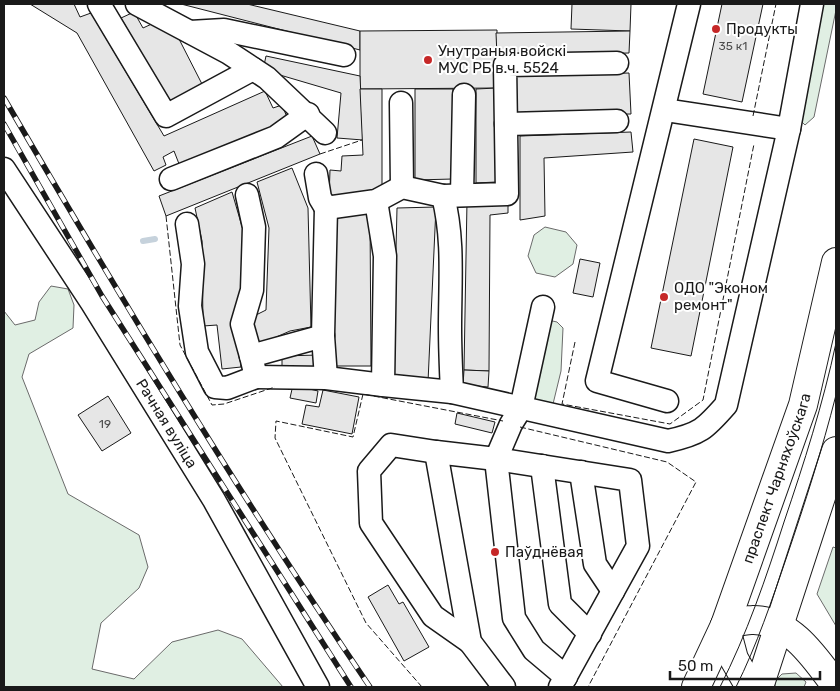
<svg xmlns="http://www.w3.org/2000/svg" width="840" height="691" font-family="Rubik,sans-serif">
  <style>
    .green { fill: #e0efe3; stroke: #6a6a6a }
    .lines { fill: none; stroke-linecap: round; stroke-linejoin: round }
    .stream { stroke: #c6d2dc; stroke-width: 6 }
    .building { fill: #e6e6e6; stroke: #1a1a1a }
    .minor-casing { stroke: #1a1a1a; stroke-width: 25 }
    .major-casing { stroke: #1a1a1a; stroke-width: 30 }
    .minor { stroke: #fff; stroke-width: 22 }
    .major { stroke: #fff; stroke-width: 28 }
    .tram { stroke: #1a1a1a; stroke-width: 1 }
    .rail-casing { stroke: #1a1a1a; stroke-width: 5.5 }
    .rail { stroke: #fff; stroke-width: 4; stroke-dasharray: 11; stroke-linecap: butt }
    .fence { stroke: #1a1a1a; stroke-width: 1; stroke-dasharray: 6 2.5; stroke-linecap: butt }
    .poi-dot { fill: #c62828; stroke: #fff; stroke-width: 2 }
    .labels { text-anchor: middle; stroke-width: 4; stroke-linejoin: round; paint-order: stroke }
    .number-label { font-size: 12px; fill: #4d4d4d }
    .poi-label { font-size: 15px; fill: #1a1a1a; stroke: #fff; text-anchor: start }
    .street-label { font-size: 15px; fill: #1a1a1a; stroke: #fff }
  </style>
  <rect width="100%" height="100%" fill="#fff"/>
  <g class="green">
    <path d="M817,4h19v6l-22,107 -9,8 -6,-6z"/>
    <path d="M545,227l21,5 11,13 -4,19 -18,13 -19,-4 -8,-17 6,-21z"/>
    <path d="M51,286l17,3 6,16 -1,23 -44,26 -7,23 46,117 71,41 9,32 -9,21 -38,35 -9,46 42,10 38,-37 46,-12 24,9 41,48h-279v-376l11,14 20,-5 4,-18z"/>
    <path d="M548,320l9,2 6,6 -2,43 -8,33 -20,-3z"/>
    <path d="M833,547l3,1v78l-19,-32z"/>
    <path d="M796,673l10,9 -2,5h-29v-6l7,-7z"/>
  </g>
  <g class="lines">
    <path class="stream" d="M143,241l12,-2"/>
  </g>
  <g class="building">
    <path d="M30,4h44l6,13 11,-4 73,123 101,-45 8,17 9,-3 7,17 -108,47 -7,-18 -11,6 3,8 -12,6 -77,-138z"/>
    <path d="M181,4h66l113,27v19z"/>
    <path d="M572,4h59l-1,27 -59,-2z"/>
    <path d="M722,4h41l-21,98 -39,-8z"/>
    <path d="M134,12l9,16 13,-6 23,17 24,47 -32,18 -50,-86z"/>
    <path d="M497,30v58l-137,1v-58z"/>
    <path d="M630,31l-1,22 -132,3 -1,-23z"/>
    <path d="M266,56l94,20 3,64 -26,-2 4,-45 -78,-23z"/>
    <path d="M629,73l2,41 -115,1 -1,-39z"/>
    <path d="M497,88l-1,94 -20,1v-94z"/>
    <path d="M360,89h22v100l-53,9 1,-28 11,1 1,-15 21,-1z"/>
    <path d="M415,89h38v90l-38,1z"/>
    <path d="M631,132l2,20 -89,6 1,58 -25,4v-84z"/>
    <path d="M312,136l8,18 -154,62 -7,-20z"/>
    <path d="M694,139l39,8 -42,209 -40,-8z"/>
    <path d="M292,168l16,40 3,119 -21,4 -32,14 -6,-28 14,-7 3,-82 -12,-46z"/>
    <path d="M232,192l11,38v68l-6,24 4,45 -19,2 -5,-44 -14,1 -1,-85 -7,-33z"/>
    <path d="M508,199v14l-18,2 -1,156 -25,-1 3,-169z"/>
    <path d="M436,207l-8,175 -35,-6 4,-168z"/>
    <path d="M370,214l1,152h-37l1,-150z"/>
    <path d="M580,259l20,4 -7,34 -20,-4z"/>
    <path d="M318,355v15l-36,1v-15z"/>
    <path d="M464,370l25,1 -1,16 -25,-2z"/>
    <path d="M293,385l25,6 -2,12 -26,-5z"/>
    <path d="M323,390l36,7 -7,37 -50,-10 4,-19 13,2z"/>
    <path d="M108,396l23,37 -29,18 -24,-36z"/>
    <path d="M457,413l38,9 -3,11 -37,-9z"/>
    <path d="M388,585l11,19 4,-2 26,45 -25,14 -36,-64z"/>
  </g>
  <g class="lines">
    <defs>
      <g id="minor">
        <path d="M99,4l67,112 87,-47"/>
        <path d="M137,4l92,49 38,25 58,55"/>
        <path d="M190,32l34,-2 120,25"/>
        <path d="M401,103l1,84"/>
        <path d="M665,110l124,19"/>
        <path d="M506,124l111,-3"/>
        <path id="s1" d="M4,169l88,134 122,197 104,187"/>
        <path d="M316,174l4,24 6,10 50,-7 26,-14 41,9c11,43 7,86 7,131 0,22 1,44 2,65l216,49c32,-7 37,-12 58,-36l63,-276 23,-125"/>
        <path d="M171,179l105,-42 32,-23"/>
        <path d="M247,195l7,32 -2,63 -10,34 9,32 72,-20 3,-128"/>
        <path d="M462,195l2,-100"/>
        <path d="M443,196l64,-2 -2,-129 112,-2"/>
        <path d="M376,201l9,55 -2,129 69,7"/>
        <path d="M187,224l6,40 -3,42 7,46 18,35 12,1 29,-11 -5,-21"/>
        <path d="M543,307l-22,101 -10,16 -15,35 18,159 20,32 32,27"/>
        <path d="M323,336l3,42"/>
        <path d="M256,377l70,1 57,7"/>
        <path d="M667,401l-70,-20 92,-377"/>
        <path d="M436,452l-45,-7 -22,26 2,52 62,93 37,26"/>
        <path d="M542,466l18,138 30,30"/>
        <path d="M581,472l14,92 18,27"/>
        <path d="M504,687l-34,-45 -34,-190 60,7 134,21 8,66 -78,141"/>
      </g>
      <g id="major">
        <path d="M725,625c9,-2 18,-5 27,-5 38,-1 64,39 84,66"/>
        <path d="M725,625l9,34 16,28"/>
        <path id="s2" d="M696,687l29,-62 78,-220 33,-143"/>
        <path d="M759,687l77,-236"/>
      </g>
    </defs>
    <use href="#minor" class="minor-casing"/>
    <use href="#major" class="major-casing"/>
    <use href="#minor" class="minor"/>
    <use href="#major" class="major"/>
    <g class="tram">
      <path d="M720,687c27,-53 46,-109 64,-165 20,-59 39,-118 52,-179"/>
      <path d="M736,687c21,-42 36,-87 51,-131 18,-53 35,-106 49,-161"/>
    </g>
    <defs>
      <g id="rail">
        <path d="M4,98c116,199 236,398 366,589"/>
        <path d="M4,124l98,172 249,391"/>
      </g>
    </defs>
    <use href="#rail" class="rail-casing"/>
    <use href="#rail" class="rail"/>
    <g class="fence">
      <path d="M753,116l23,-112"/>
      <path d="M320,154l42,-14"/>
      <path d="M166,216l14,129 32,60 12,-1 51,-17"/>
      <path d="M575,342l-13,62 108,20 33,-24 51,-256"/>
      <path d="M520,427l147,35 29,20 -108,205"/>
      <path d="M422,687l-56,-64 -91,-185 1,-17 77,16 10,-43 140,27"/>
    </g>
  </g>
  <g class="poi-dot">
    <circle cx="716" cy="29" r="5"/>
    <circle cx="428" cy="60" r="5"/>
    <circle cx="664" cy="297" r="5"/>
    <circle cx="495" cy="552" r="5"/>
  </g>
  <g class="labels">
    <g class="number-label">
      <text x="733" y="50">35 к1</text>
      <text x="105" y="428">19</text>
    </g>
    <g class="poi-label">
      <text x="726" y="34">Продукты</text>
      <text x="438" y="56">Унутраныя войскі<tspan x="438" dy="17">МУС РБ в.ч. 5524</tspan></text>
      <text x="674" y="293">ОДО "Эконом<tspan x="674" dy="17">ремонт"</tspan></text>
      <text x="505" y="557">Паўднёвая</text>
    </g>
    <g class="street-label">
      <text dy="5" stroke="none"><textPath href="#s1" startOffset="302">Рачная вуліца</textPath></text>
      <text dy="5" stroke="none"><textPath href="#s2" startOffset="224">праспект Чарняхоўскага</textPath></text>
    </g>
  </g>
  <rect width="840" height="691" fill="none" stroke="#1a1a1a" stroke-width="10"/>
  <path d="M670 671v8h150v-8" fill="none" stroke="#1a1a1a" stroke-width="2.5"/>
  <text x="678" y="671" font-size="15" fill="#1a1a1a" stroke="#ffffff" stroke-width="4" paint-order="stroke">50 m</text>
</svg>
